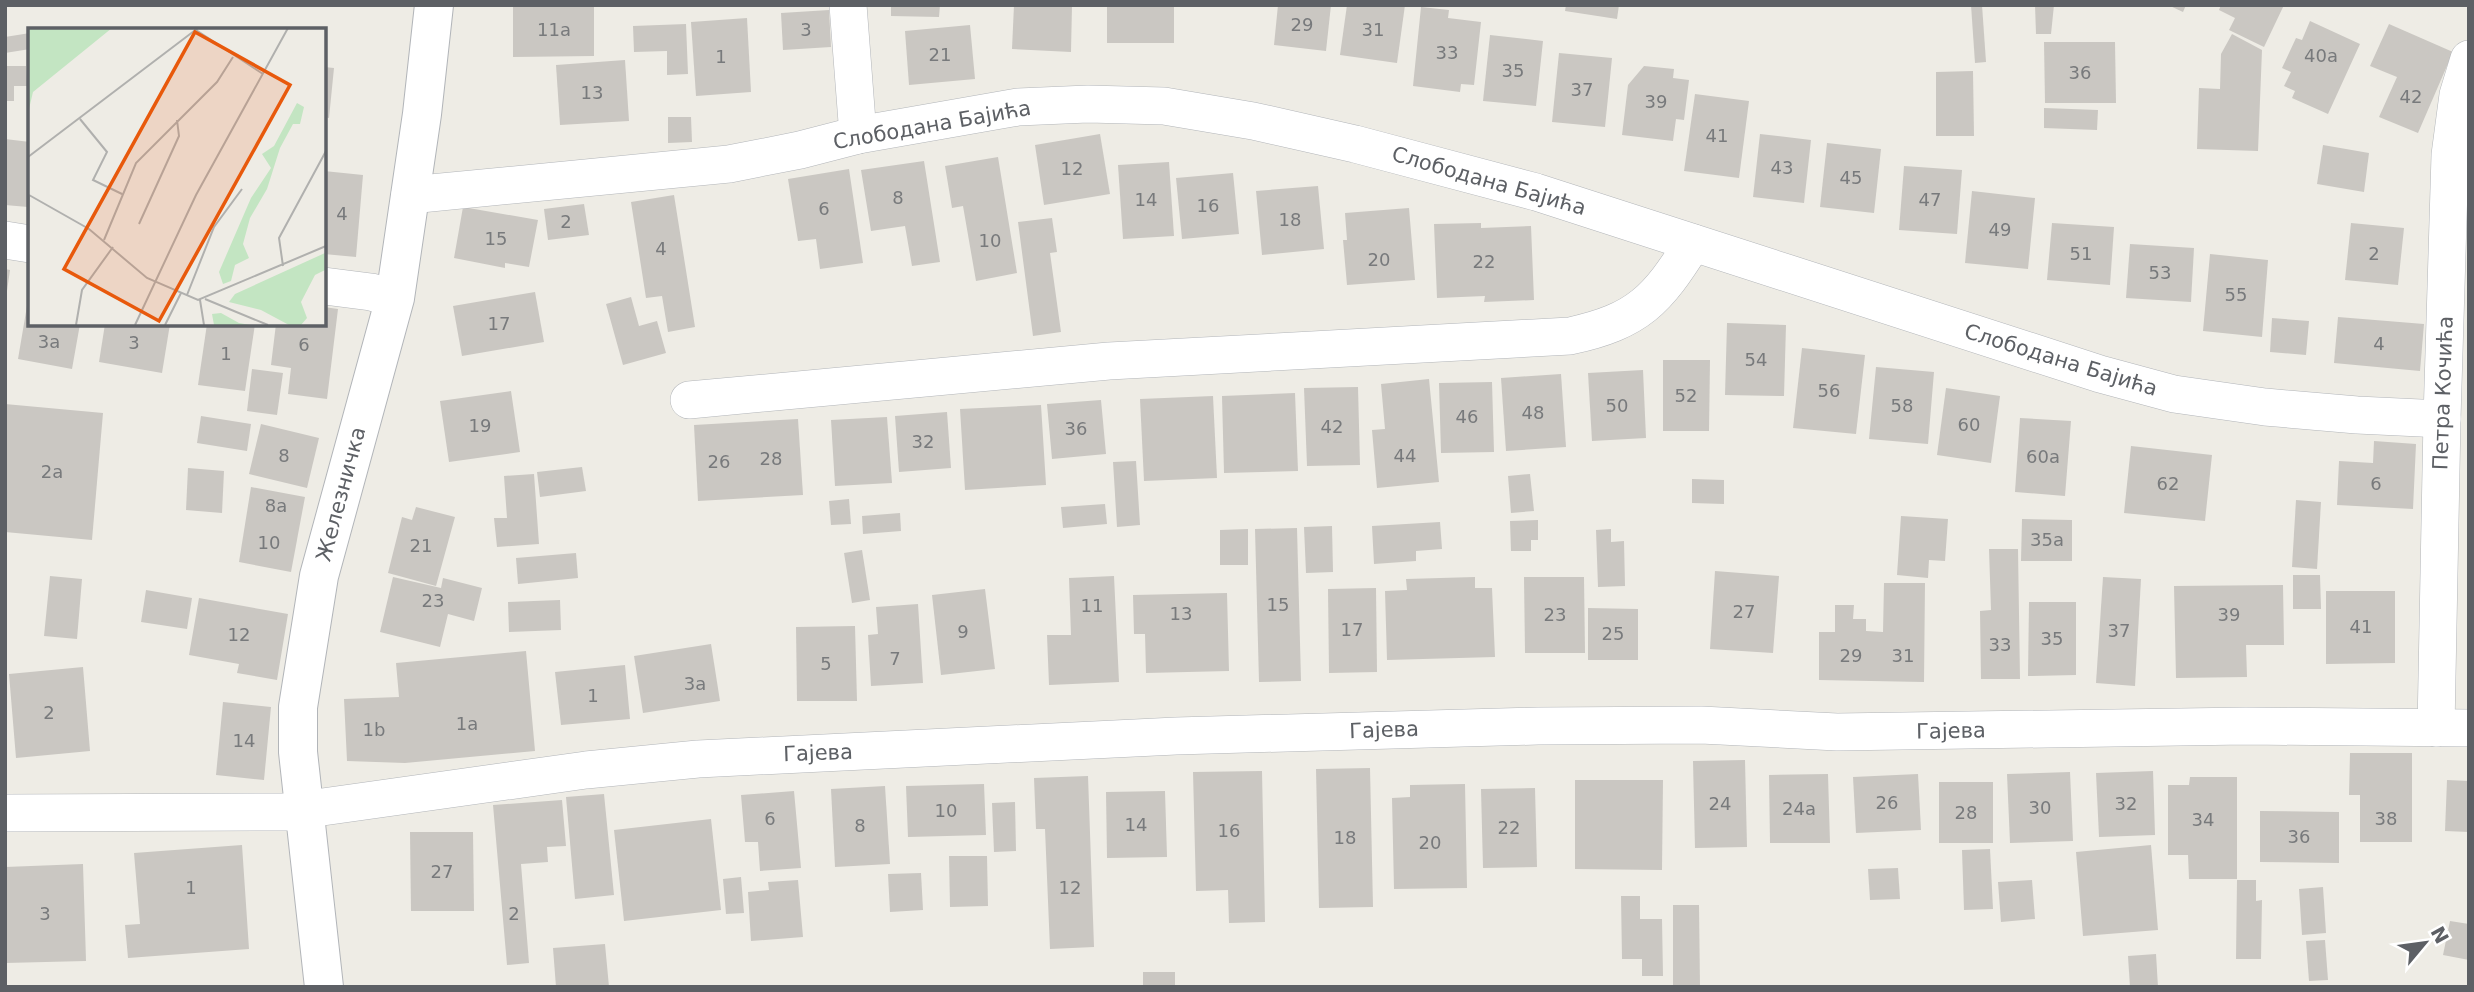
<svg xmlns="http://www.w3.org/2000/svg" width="2474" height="992" font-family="'DejaVu Sans',sans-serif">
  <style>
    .building { fill: #cac7c2 }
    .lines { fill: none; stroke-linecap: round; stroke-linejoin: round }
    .minor-casing { stroke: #b2b5b9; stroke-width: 38 }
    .tertiary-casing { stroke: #b2b5b9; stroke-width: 40 }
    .minor { stroke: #fff; stroke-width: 37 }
    .tertiary { stroke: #fff; stroke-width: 38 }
    .labels { text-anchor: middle; stroke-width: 6; stroke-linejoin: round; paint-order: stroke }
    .number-label { font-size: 18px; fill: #787a7c }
    .street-label { font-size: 21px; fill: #5d6065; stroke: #fff }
    .inset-road { fill: none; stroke: #b0b0ae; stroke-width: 2 }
    .view { fill: #e8590c; fill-opacity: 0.15; stroke: #e8590c; stroke-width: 3.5 }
    .inset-edge { fill: none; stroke: #5d6065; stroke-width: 3.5 }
  </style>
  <rect width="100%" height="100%" fill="#eeece5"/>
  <g class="building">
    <path d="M513,5h81v51l-81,1z"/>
    <path d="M891,5h49l-1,12 -48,-1z"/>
    <path d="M1014,5h58l-1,47 -59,-3z"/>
    <rect x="1107" y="5" width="67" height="38"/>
    <path d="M1278,5h53l-5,46 -52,-6z"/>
    <path d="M1347,5h58l-8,58 -57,-8z"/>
    <path d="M1566,5h53l-2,14 -52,-8z"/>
    <path d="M1971,5h11l4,57 -11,1z"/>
    <path d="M2035,5h19l-3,29h-15z"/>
    <path d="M2168,5h18l-3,7z"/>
    <path d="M2221,5h63l-20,42 -35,-17 6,-12 -16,-8z"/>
    <path d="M1421,7l28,3 -1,8 33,4 -7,63 -13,-1 -1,8 -47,-6z"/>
    <path d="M829,10l2,37 -48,3 -2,-37z"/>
    <path d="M747,18l4,74 -55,4 -5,-74z"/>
    <path d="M2310,21l50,23 -32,70 -36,-16 3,-7 -11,-5 7,-14 -9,-4 14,-30 6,2z"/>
    <path d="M686,24l2,50 -21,1v-24l-33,1 -1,-26z"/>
    <path d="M2389,24l64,28 -35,81 -39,-16 18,-40 -27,-11z"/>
    <path d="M970,25l5,54 -66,6 -4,-54z"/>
    <path d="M30,33v16l-25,4v-16z"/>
    <path d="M2232,34l30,16 -4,101 -61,-2 2,-61 21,1 1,-35z"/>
    <path d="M1490,35l53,6 -7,65 -53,-5z"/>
    <path d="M2044,42h71l1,61h-71z"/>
    <path d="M1559,53l53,5 -7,69 -53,-5z"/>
    <path d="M625,60l4,61 -69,4 -4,-60z"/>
    <path d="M5,66h21l1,20h-13v15h-9z"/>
    <path d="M1644,66l30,3 -1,9 16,2 -5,40 -8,-1 -3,22 -51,-6 6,-50z"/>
    <path d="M324,67l10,1 -5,50 -5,-1z"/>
    <path d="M1973,71l1,65h-38v-64z"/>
    <path d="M1695,94l54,7 -10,77 -55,-7z"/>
    <path d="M2044,108l54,2 -1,20 -53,-2z"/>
    <path d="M668,117h23l1,25 -24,1z"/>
    <path d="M1100,134l10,60 -66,11 -9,-60z"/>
    <path d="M1760,134l51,6 -7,63 -51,-6z"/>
    <path d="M5,139l25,3 -2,65 -23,-2z"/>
    <path d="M1827,143l54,6 -7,64 -54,-6z"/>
    <path d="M2323,145l46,8 -5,39 -47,-8z"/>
    <path d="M998,157l19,116 -41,8 -13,-75 -11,2 -7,-42z"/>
    <path d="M924,161l16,101 -28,4 -7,-40 -34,5 -10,-61z"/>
    <path d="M1169,162l5,74 -51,3 -5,-74z"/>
    <path d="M1904,166l58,4 -5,64 -58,-4z"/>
    <path d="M849,169l14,94 -43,6 -4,-30 -18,2 -10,-62z"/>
    <path d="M324,171l39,4 -7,82 -32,-3z"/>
    <path d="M1233,173l6,61 -57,5 -6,-61z"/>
    <path d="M1318,186l6,63 -62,6 -6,-64z"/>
    <path d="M1972,191l63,7 -7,71 -63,-6z"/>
    <path d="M674,195l21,132 -27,5 -6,-36 -16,2 -15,-96z"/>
    <path d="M584,204l5,31 -41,5 -4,-31z"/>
    <path d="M463,207l75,13 -9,47 -24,-4v5l-51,-10z"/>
    <path d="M1409,208l6,72 -68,5 -4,-45h4l-2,-27z"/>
    <path d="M1052,218l5,34 -7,1 11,79 -28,4 -15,-114z"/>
    <path d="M1481,223v5l50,-2 3,74 -50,2 1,-6 -48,2 -3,-74z"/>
    <path d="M2052,223l62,4 -4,58 -63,-5z"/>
    <path d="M2351,223l53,5 -6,57 -53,-5z"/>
    <path d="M2130,244l64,4 -3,54 -65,-4z"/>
    <path d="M2210,254l58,6 -6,77 -59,-6z"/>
    <path d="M5,269l5,1 -3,21h-2z"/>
    <path d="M535,292l9,50 -82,14 -9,-50z"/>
    <path d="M631,297l8,29 18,-5 9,32 -43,12 -17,-61z"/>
    <path d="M28,300l2,24h50l-8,45 -54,-10z"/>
    <path d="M324,307l14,2 -11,90 -39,-5 3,-26 -20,-3 5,-41h48z"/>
    <path d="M2338,317l86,7 -4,47 -86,-8z"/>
    <path d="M2272,318l37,3 -3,34 -36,-3z"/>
    <path d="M1727,323l59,2 -2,71 -59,-1z"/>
    <path d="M105,324h65l-8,49 -63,-11z"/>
    <path d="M207,324h48l-10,67 -47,-6z"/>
    <path d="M1802,348l63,7 -9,79 -63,-6z"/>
    <path d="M1663,360h47l-1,71h-46z"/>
    <path d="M1876,367l58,5 -6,72 -59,-5z"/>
    <path d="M252,369l31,4 -6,42 -30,-4z"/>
    <path d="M1643,370l3,68 -54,3 -4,-68z"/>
    <path d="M1561,374l5,73 -60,4 -5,-73z"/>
    <path d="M1429,379l10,103 -62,6 -5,-58 13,-1 -4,-45z"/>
    <path d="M1492,382l2,70 -53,1 -2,-70z"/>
    <path d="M1358,387l2,78 -53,1 -3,-78z"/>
    <path d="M1946,388l54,8 -9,67 -54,-8z"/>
    <path d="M511,391l9,61 -71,10 -9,-61z"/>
    <path d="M1295,393l3,78 -74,2 -2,-77z"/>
    <path d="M1213,396l4,82 -73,3 -4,-82z"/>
    <path d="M1101,400l5,54 -54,5 -5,-55z"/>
    <path d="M5,404l98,9 -11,127 -87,-8z"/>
    <path d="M1041,405l5,80 -81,5 -5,-81z"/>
    <path d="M947,412l4,56 -52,4 -4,-56z"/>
    <path d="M201,416l50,8 -4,27 -50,-8z"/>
    <path d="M887,417l5,66 -57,3 -4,-66z"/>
    <path d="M2020,418l51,3 -6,75 -50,-4z"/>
    <path d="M798,419l5,76 -105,6 -4,-76z"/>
    <path d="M261,424l58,14 -12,50 -58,-14z"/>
    <path d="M2374,441l42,3 -3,65 -76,-4 2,-44 34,2z"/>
    <path d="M2131,446l81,9 -7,66 -81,-8z"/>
    <path d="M1136,461l4,64 -23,2 -4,-65z"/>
    <path d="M582,467l4,24 -46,6 -3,-25z"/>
    <path d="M188,468l36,3 -2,42 -36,-3z"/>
    <path d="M534,474l5,70 -42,3 -3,-29h13l-3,-42z"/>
    <path d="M1530,474l4,37 -23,2 -3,-37z"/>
    <path d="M1692,479l32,1v24l-32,-1z"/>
    <path d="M251,487l54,10 -14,75 -52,-10z"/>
    <path d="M849,499l2,25 -20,1 -2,-24z"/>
    <path d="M2296,500l25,2 -4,67 -25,-2z"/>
    <path d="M1105,504l2,20 -44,4 -2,-21z"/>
    <path d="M416,507l39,10 -19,69 -48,-13 14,-56 10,3z"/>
    <path d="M900,513l1,18 -38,3 -1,-18z"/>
    <path d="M1901,516l47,3 -3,42 -16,-1 -1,18 -31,-3z"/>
    <path d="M2022,519l50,1v41h-51z"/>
    <path d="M1538,520v20h-7v11h-20l-1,-30z"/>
    <path d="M1440,522l2,27 -26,2v10l-42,3 -2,-38z"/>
    <path d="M1332,526l1,46 -27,1 -2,-46z"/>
    <path d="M1297,528l4,153 -42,1 -4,-153z"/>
    <path d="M1248,529v36h-28v-35z"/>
    <path d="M1611,529v13l13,-1 1,45 -27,1 -2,-57z"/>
    <path d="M1989,549h29l2,130h-39l-1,-68 11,-1z"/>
    <path d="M862,550l8,50 -18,3 -8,-50z"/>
    <path d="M576,553l2,25 -60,6 -2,-26z"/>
    <path d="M1715,571l64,5 -6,77 -63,-4z"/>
    <path d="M2293,575h27l1,34h-28z"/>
    <path d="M50,576l32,3 -5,60 -33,-3z"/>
    <path d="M1114,576l5,106 -70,3 -2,-50h24l-2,-57z"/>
    <path d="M393,577l48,11 2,-10 39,10 -8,33 -26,-7 -8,33 -60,-15z"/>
    <path d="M1475,577v11h17l3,69 -108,3 -2,-69 22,-1 -1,-11z"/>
    <path d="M1524,577h60l1,76h-60z"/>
    <path d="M2103,577l38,2 -6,107 -39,-3z"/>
    <path d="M1884,583h41l-1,99 -105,-2v-48h16v-27h19l-1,14h13v12l17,1z"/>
    <path d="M2283,585l1,60h-38l1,32 -71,1 -2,-92z"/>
    <path d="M1376,588l1,84 -48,1 -1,-84z"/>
    <path d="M985,589l10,80 -54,6 -9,-80z"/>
    <path d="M146,590l46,8 -5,31 -46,-7z"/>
    <path d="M2326,591h69v72l-69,1z"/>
    <path d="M1227,593l2,78 -83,2 -1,-39h-11l-1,-39z"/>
    <path d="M199,598l89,16 -11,66 -40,-7 2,-9 -50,-9z"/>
    <path d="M560,600l1,30 -52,2 -1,-30z"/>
    <path d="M2029,602h47v73l-48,1z"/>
    <path d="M918,604l5,79 -52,3 -3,-51 10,-1 -2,-27z"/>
    <path d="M1588,608l50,1v51h-50z"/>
    <path d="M855,626l2,75h-60l-1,-74z"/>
    <path d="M711,644l9,57 -77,12 -9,-57z"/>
    <path d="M526,651l9,100 -130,12 -58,-2 -3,-62 55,-2 -3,-34z"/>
    <path d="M625,665l5,54 -69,6 -6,-53z"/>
    <path d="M83,667l7,84 -74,7 -7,-84z"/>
    <path d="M223,702l48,5 -7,73 -48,-5z"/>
    <path d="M2350,753h62v89h-52v-47h-11z"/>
    <path d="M1745,760l2,87 -52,1 -2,-87z"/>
    <path d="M1370,768l3,139 -54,1 -3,-139z"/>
    <path d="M1262,771l3,151 -36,1 -1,-33 -32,1 -3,-119z"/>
    <path d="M2153,771l2,64 -56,2 -3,-64z"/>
    <path d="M2070,772l3,69 -63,2 -3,-69z"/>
    <path d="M1828,774l2,69h-60l-1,-68z"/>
    <path d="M1918,774l3,56 -65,3 -3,-56z"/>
    <path d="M1088,776l6,171 -44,2 -5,-120h-9l-2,-51z"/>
    <path d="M2190,777h47v102h-48l-1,-24h-20v-70h21z"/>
    <path d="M1575,780h88l-1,90 -87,-1z"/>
    <path d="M2447,780l22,1v51l-24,-1z"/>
    <rect x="1939" y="782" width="54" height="61"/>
    <path d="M984,784l2,51 -78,2 -2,-51z"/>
    <path d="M1465,784l2,104 -73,1 -2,-91 18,-1v-12z"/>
    <path d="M885,786l5,78 -55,3 -4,-78z"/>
    <path d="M1535,788l2,79 -54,1 -2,-79z"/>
    <path d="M794,791l7,77 -41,3 -2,-29h-13l-4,-47z"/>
    <path d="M1165,791l2,66 -60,1 -1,-66z"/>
    <path d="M604,794l10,101 -39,4 -9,-102z"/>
    <path d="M562,800l4,46 -19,1 1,15 -27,2 8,99 -22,2 -14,-160z"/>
    <path d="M1015,802l1,49 -22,1 -2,-49z"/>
    <path d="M2260,811l79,1v51l-79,-1z"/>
    <path d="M711,819l10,91 -97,11 -10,-91z"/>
    <path d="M410,832h63l1,79h-63z"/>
    <path d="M242,845l7,104 -121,9 -3,-33 15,-1 -6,-71z"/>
    <path d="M2151,845l7,85 -75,6 -7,-84z"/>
    <path d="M1990,849l3,60 -29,1 -2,-60z"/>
    <path d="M949,856h38l1,50 -38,1z"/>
    <path d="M83,864l3,97 -81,2v-96z"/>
    <path d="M1898,868l2,31 -30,1 -2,-31z"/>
    <path d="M921,873l2,37 -33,2 -2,-38z"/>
    <path d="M741,877l3,36 -18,1 -3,-35z"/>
    <path d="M798,880l5,57 -52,4 -3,-49 21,-2 -1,-8z"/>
    <path d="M2032,880l3,39 -34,3 -3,-40z"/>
    <path d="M2237,880h19v21l6,-1 -1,59h-25z"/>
    <path d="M2323,887l3,46 -24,2 -3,-46z"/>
    <path d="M1621,896h19v23h22l1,57h-21v-17h-20z"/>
    <path d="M1673,905h26l1,82h-27z"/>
    <path d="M2450,921l19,3v36l-26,-5z"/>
    <path d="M2325,940l3,40 -19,1 -3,-40z"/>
    <path d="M605,944l4,43h-53l-3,-39z"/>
    <path d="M2156,954l2,33h-28l-2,-31z"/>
    <rect x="1143" y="972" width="32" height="15"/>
  </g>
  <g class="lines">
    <defs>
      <g id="minor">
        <path d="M848,5l10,130"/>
        <path d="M410,195l319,-31 71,-14 58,-15 160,-28 70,-3 76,2 89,15 102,23 181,48 564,182 74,20 91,13 92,8 85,4"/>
        <path d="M5,240l25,4"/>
        <path d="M324,286l47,6 24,6"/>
        <path d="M689,400l420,-39 461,-25c69,-15 87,-36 123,-93"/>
        <path d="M2436,728l6,-309 8,-264 8,-60 11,-36"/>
        <path d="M5,813l282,-1 299,-42 112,-11 478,-23 362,-10 163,-1 136,7 409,-6 223,2"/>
      </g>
      <path id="tertiary" d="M324,987l-26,-235v-45l21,-131 76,-278 27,-184 12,-109"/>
    </defs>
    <use href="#minor" class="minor-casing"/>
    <use href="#tertiary" class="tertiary-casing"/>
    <use href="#minor" class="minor"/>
    <use href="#tertiary" class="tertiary"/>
  </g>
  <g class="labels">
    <g class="number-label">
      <text x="1302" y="31">29</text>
      <text x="554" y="36">11a</text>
      <text x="806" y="36">3</text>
      <text x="1373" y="36">31</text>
      <text x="1447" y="59">33</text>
      <text x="940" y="61">21</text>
      <text x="2321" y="62">40a</text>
      <text x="721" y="63">1</text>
      <text x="1513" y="77">35</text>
      <text x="2080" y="79">36</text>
      <text x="1582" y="96">37</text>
      <text x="592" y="99">13</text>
      <text x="2411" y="103">42</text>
      <text x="1656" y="108">39</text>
      <text x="1717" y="142">41</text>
      <text x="1782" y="174">43</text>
      <text x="1072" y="175">12</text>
      <text x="1851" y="184">45</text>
      <text x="898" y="204">8</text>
      <text x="1146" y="206">14</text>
      <text x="1930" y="206">47</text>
      <text x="1208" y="212">16</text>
      <text x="824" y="215">6</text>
      <text x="342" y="220">4</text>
      <text x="1290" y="226">18</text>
      <text x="566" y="228">2</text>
      <text x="2000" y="236">49</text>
      <text x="496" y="245">15</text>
      <text x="990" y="247">10</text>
      <text x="661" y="255">4</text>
      <text x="2081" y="260">51</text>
      <text x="2374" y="260">2</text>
      <text x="1379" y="266">20</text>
      <text x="1484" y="268">22</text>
      <text x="2160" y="279">53</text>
      <text x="2236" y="301">55</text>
      <text x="499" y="330">17</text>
      <text x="49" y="348">3a</text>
      <text x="134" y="349">3</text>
      <text x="2379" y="350">4</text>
      <text x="304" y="351">6</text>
      <text x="226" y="360">1</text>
      <text x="1756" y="366">54</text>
      <text x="1829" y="397">56</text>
      <text x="1686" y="402">52</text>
      <text x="1617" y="412">50</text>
      <text x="1902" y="412">58</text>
      <text x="1533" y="419">48</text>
      <text x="1467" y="423">46</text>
      <text x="1969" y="431">60</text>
      <text x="480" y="432">19</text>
      <text x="1332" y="433">42</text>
      <text x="1076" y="435">36</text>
      <text x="923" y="448">32</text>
      <text x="284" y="462">8</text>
      <text x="1405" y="462">44</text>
      <text x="2043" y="463">60a</text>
      <text x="771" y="465">28</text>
      <text x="719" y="468">26</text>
      <text x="52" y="478">2a</text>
      <text x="2168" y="490">62</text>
      <text x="2376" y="490">6</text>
      <text x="276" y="512">8a</text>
      <text x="2047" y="546">35a</text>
      <text x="269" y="549">10</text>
      <text x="421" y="552">21</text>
      <text x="433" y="607">23</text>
      <text x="1278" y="611">15</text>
      <text x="1092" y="612">11</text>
      <text x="1744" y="618">27</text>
      <text x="1181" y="620">13</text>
      <text x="1555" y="621">23</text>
      <text x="2229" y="621">39</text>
      <text x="2361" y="633">41</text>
      <text x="1352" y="636">17</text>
      <text x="2119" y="637">37</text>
      <text x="963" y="638">9</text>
      <text x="1613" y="640">25</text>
      <text x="239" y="641">12</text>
      <text x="2052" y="645">35</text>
      <text x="2000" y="651">33</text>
      <text x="1851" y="662">29</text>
      <text x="1903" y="662">31</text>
      <text x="895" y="665">7</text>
      <text x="826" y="670">5</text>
      <text x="695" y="690">3a</text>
      <text x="593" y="702">1</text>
      <text x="49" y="719">2</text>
      <text x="467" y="730">1a</text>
      <text x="374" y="736">1b</text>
      <text x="244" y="747">14</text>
      <text x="1887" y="809">26</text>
      <text x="1720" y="810">24</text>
      <text x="2126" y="810">32</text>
      <text x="2040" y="814">30</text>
      <text x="1799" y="815">24a</text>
      <text x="946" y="817">10</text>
      <text x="1966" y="819">28</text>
      <text x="770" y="825">6</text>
      <text x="2386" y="825">38</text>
      <text x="2203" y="826">34</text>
      <text x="1136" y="831">14</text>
      <text x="860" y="832">8</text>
      <text x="1509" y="834">22</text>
      <text x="1229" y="837">16</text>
      <text x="2299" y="843">36</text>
      <text x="1345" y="844">18</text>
      <text x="1430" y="849">20</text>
      <text x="442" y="878">27</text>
      <text x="191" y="894">1</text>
      <text x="1070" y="894">12</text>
      <text x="45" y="920">3</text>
      <text x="514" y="920">2</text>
    </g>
    <g class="street-label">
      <text transform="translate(932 125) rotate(-10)" y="7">Слободана Бајића</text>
      <text transform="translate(1489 181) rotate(16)" y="7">Слободана Бајића</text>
      <text transform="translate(2061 360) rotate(17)" y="7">Слободана Бајића</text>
      <text transform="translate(2443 393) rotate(-88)" y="7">Петра Кочића</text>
      <text transform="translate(341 494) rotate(-75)" y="7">Железничка</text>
      <text transform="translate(1384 730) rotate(-2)" y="7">Гајева</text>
      <text transform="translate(1951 731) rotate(-1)" y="7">Гајева</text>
      <text transform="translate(818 753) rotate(-2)" y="7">Гајева</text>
    </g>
  </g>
  <g transform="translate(28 28)">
    <rect width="298" height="298" fill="#eeece5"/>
    <path d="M0,0h84l-79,64 -5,21zM269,75l7,4 -4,17h-7l-13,24 -13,41 -17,29 -7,26 6,14 -14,7 -4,16 -8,3 -4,-12 32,-74 20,-30 -9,-14 12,-8zM297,225v17l-10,5 -14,27 6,16 -6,7h-12l-28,-15 -32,-8 6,-8zM193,285l18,10 11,2h-36l-2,-11z" fill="#c3e5c2"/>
    <path class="inset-road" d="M168,2l67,44M52,91l27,33 -14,28 29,14M0,129l170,-129M1,167l60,34 58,49 51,22 128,-54M111,196l40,-88 -2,-16M76,212l32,-77 81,-81 16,-25M255,238l-4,-28 47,-87M159,267l27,-68 28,-38M177,271l63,26M172,272l4,25M0,297l1,-130M48,297l6,-35 31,-43M107,297l61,-130 92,-167M137,297l16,-32"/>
    <path class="view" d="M167,4l95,53 -131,236 -95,-52z"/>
    <rect width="298" height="298" class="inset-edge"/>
  </g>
  <rect width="2474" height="992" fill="none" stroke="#5d6065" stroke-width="14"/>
  <g transform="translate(2425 943) rotate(61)" stroke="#ffffff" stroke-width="5" paint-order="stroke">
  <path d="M0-5L12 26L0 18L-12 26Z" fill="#5d6065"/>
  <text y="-10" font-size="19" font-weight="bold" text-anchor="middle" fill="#5d6065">N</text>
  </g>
</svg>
